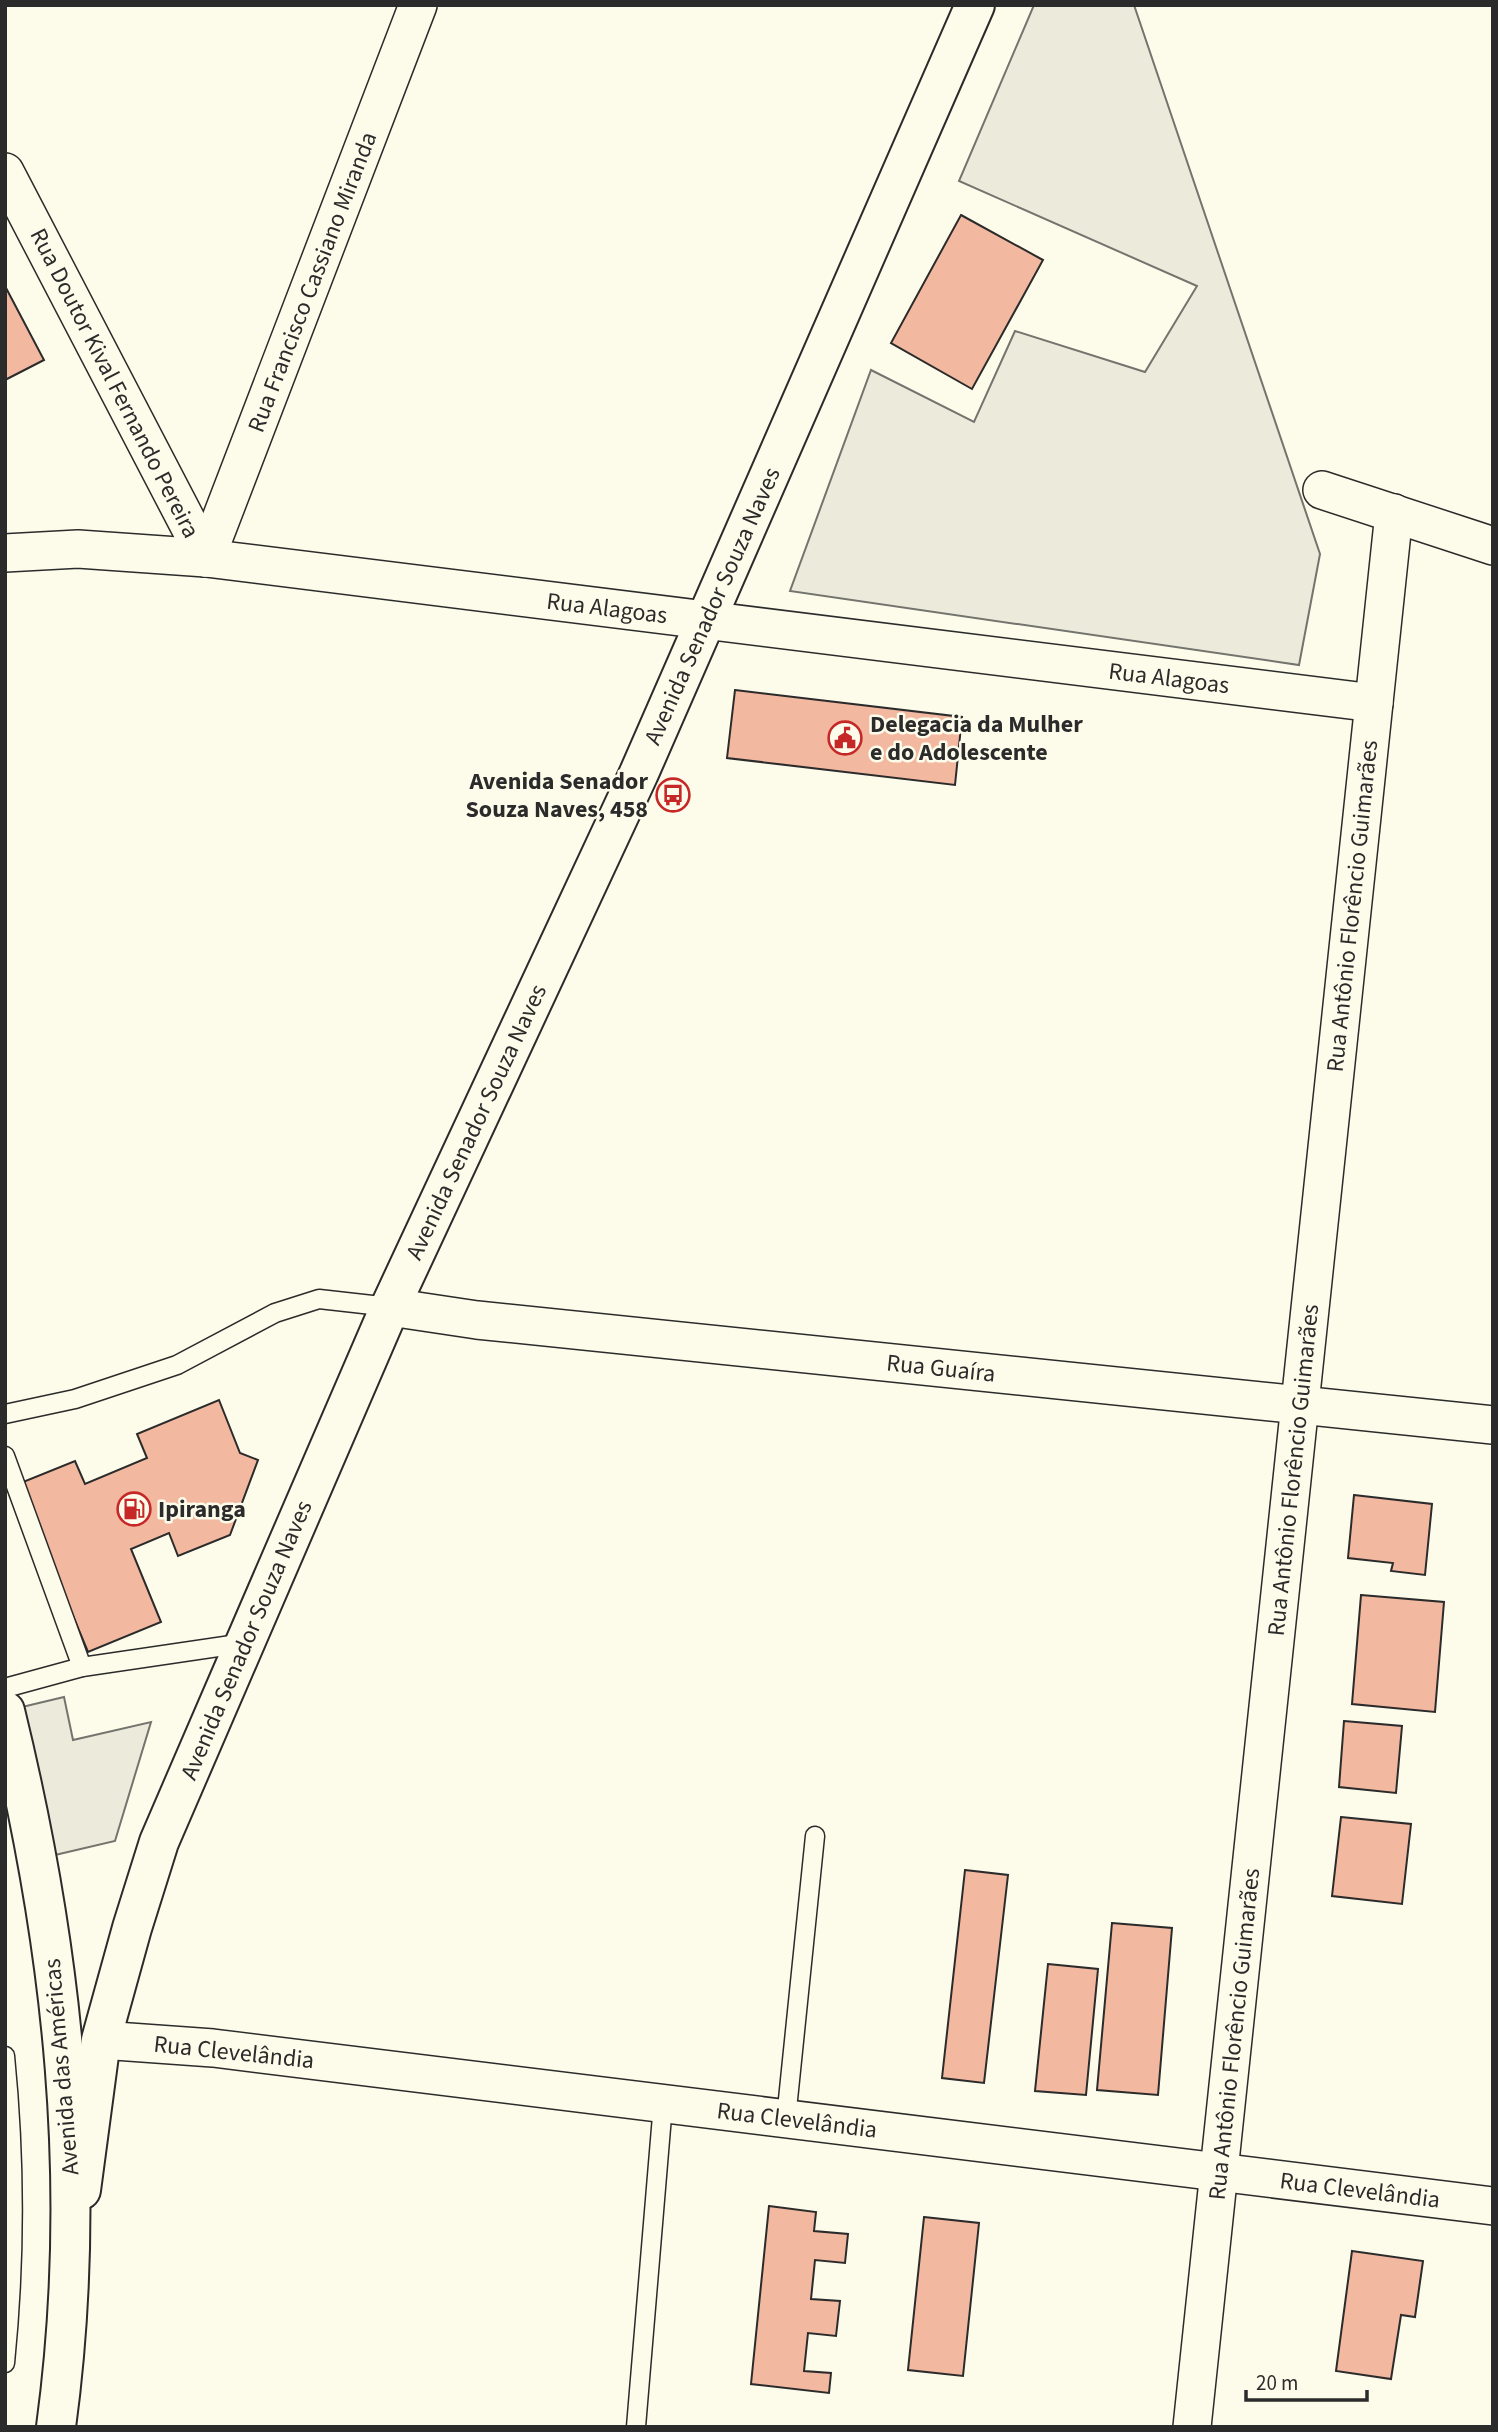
<svg xmlns="http://www.w3.org/2000/svg" width="1498" height="2432" font-family="'Source Sans 3',sans-serif">
  <style>
    .green { fill: #ecebdb; stroke: #74746e; stroke-width: 2 }
    .building { fill: #f2b8a0; stroke: #2b2b2b; stroke-width: 2 }
    .lines { fill: none; stroke-linecap: round; stroke-linejoin: round }
    .lane-casing { stroke: #2b2b2b; stroke-width: 21 }
    .street-casing { stroke: #2b2b2b; stroke-width: 40 }
    .secondary-casing { stroke: #2b2b2b; stroke-width: 42 }
    .primary-casing { stroke: #2b2b2b; stroke-width: 42 }
    .lane { stroke: #fdfbea; stroke-width: 18 }
    .street { stroke: #fdfbea; stroke-width: 37 }
    .secondary { stroke: #fdfbea; stroke-width: 38 }
    .primary { stroke: #fdfbea; stroke-width: 38 }
    .labels { text-anchor: middle; stroke-width: 5; stroke-linejoin: round; paint-order: stroke }
    .street-label { font-size: 24px; fill: #2b2b2b; stroke: #fdfbea }
    .poi-label { font-size: 24px; font-weight: bold; fill: #2b2b2b; stroke: #fdfbea; text-anchor: start }
  </style>
  <rect width="100%" height="100%" fill="#fdfbea"/>
  <g class="green">
    <path d="M1034,5h100l186,549 -21,111 -509,-74 81,-221 103,52 41,-91 130,41 52,-86 -238,-105z"/>
    <path d="M64,1697l9,43 78,-18 -36,119 -60,14 -33,-148z"/>
  </g>
  <g class="building">
    <path d="M961,215l82,45 -71,129 -81,-46z"/>
    <path d="M5,286l39,74 -39,20z"/>
    <path d="M735,690l227,27 -7,68 -228,-27z"/>
    <path d="M219,1400l21,53 18,7 -28,75 -52,21 -9,-23 -38,16 30,73 -73,30 -70,-168 57,-23 10,23 62,-26 -10,-24z"/>
    <path d="M1354,1495l78,9 -7,71 -34,-4 2,-8 -45,-5z"/>
    <path d="M1361,1595l83,7 -9,110 -83,-8z"/>
    <path d="M1344,1721l58,5 -6,67 -57,-6z"/>
    <path d="M1341,1817l70,7 -9,80 -70,-8z"/>
    <path d="M965,1870l43,5 -24,208 -42,-5z"/>
    <path d="M1112,1923l60,5 -14,167 -61,-5z"/>
    <path d="M1048,1964l50,5 -12,126 -51,-4z"/>
    <path d="M769,2206l47,6 -2,19 34,3 -3,29 -30,-3 -4,39 29,2 -4,35 -28,-3 -4,38 27,2 -2,20 -78,-9z"/>
    <path d="M924,2217l55,6 -16,153 -55,-6z"/>
    <path d="M1352,2251l71,10 -8,56 -14,-2 -10,64 -55,-8z"/>
  </g>
  <g class="lines">
    <defs>
      <g id="lane">
        <path d="M5,1414l70,-15 102,-34 98,-52 44,-14 71,8"/>
        <path d="M5,1456l77,211"/>
        <path d="M5,1688l77,-21 163,-24"/>
        <path d="M5,2056c10,100 10,208 0,307"/>
        <path d="M786,2119l29,-283"/>
        <path d="M636,2427l27,-323"/>
      </g>
      <g id="street">
        <path d="M5,172l201,386"/>
        <path d="M1322,490l171,56"/>
        <path d="M5,553l73,-4 128,9 1168,145"/>
        <path d="M206,558l212,-553"/>
        <path d="M390,1307l87,13 1016,105"/>
        <path d="M101,2040l112,8 1280,158"/>
        <path d="M1192,2427l202,-1914"/>
      </g>
      <path id="secondary" d="M81,2190l20,-150 31,-112 27,-86 231,-535 249,-534 336,-768"/>
      <path id="primary" d="M5,1711c58,237 84,473 51,716"/>
    </defs>
    <use href="#lane" class="lane-casing"/>
    <use href="#street" class="street-casing"/>
    <use href="#secondary" class="secondary-casing"/>
    <use href="#primary" class="primary-casing"/>
    <use href="#lane" class="lane"/>
    <use href="#street" class="street"/>
    <use href="#secondary" class="secondary"/>
    <use href="#primary" class="primary"/>
  </g>
  <defs>
    <symbol id="civic-ring" viewBox="-11 -11 22 22"><circle r="9.5" fill="#fdfbea" stroke="#c62828" stroke-width="1.5"/><path d="M-.6-6.5H3V-4.5H.6V-3L4-1V1h2V6H-6V1h2V-1L-.6-3ZM-1.2 2.5V6h2.4V2.5Z" fill="#c62828"/></symbol>
    <symbol id="bus-ring" viewBox="-11 -11 22 22"><circle r="9.5" fill="#fdfbea" stroke="#c62828" stroke-width="1.5"/><path d="M-5-6H5V4H4V6H2V4H-2V6H-4V4H-5ZM-3.5-4V0h7V-4ZM-3.5 1.2v1.5H-2V1.2ZM2 1.2v1.5H3.5V1.2Z" fill="#c62828"/></symbol>
    <symbol id="fuel-ring" viewBox="-11 -11 22 22"><circle r="9.5" fill="#fdfbea" stroke="#c62828" stroke-width="1.5"/><path d="M-5.5-6h7V0h2V4h1.3V-2.5L3-4.5l.8-.8L6-3V5H2.5V1h-1V6h-7ZM-4.2-4.7v3.2H.2V-4.7Z" fill="#c62828"/></symbol>
  </defs>
  <g fill-rule="evenodd">
    <use href="#civic-ring" x="826" y="719" width="38" height="38"/>
    <use href="#bus-ring" x="654" y="776" width="38" height="38"/>
    <use href="#fuel-ring" x="115" y="1490" width="38" height="38"/>
  </g>
  <g class="labels">
    <g class="street-label">
      <text transform="translate(312 282) rotate(-69)" y="8">Rua Francisco Cassiano Miranda</text>
      <text transform="translate(115 383) rotate(63)" y="8">Rua Doutor Kival Fernando Pereira</text>
      <text transform="translate(712 606) rotate(-66)" y="8">Avenida Senador Souza Naves</text>
      <text transform="translate(607 608) rotate(7)" y="8">Rua Alagoas</text>
      <text transform="translate(1169 678) rotate(7)" y="8">Rua Alagoas</text>
      <text transform="translate(1352 906) rotate(-84)" y="8">Rua Antônio Florêncio Guimarães</text>
      <text transform="translate(476 1122) rotate(-65)" y="8">Avenida Senador Souza Naves</text>
      <text transform="translate(941 1368) rotate(6)" y="8">Rua Guaíra</text>
      <text transform="translate(1293 1470) rotate(-84)" y="8">Rua Antônio Florêncio Guimarães</text>
      <text transform="translate(246 1640) rotate(-67)" y="8">Avenida Senador Souza Naves</text>
      <text transform="translate(1234 2034) rotate(-84)" y="8">Rua Antônio Florêncio Guimarães</text>
      <text transform="translate(234 2052) rotate(6)" y="8">Rua Clevelândia</text>
      <text transform="translate(61 2067) rotate(-95)" y="8">Avenida das Américas</text>
      <text transform="translate(797 2120) rotate(7)" y="8">Rua Clevelândia</text>
      <text transform="translate(1360 2190) rotate(7)" y="8">Rua Clevelândia</text>
    </g>
    <g class="poi-label">
      <text x="870" y="732">Delegacia da Mulher<tspan x="870" dy="28">e do Adolescente</tspan></text>
      <text x="648" y="789" text-anchor="end">Avenida Senador<tspan x="648" dy="28">Souza Naves, 458</tspan></text>
      <text x="158" y="1517">Ipiranga</text>
    </g>
  </g>
  <rect width="1498" height="2432" fill="none" stroke="#2b2b2b" stroke-width="14"/>
  <path d="M1246 2390v10h121v-10" fill="none" stroke="#2b2b2b" stroke-width="3.5"/>
  <text x="1256" y="2390" font-size="21" fill="#2b2b2b" stroke="#fdfbea" stroke-width="5" paint-order="stroke">20 m</text>
</svg>
